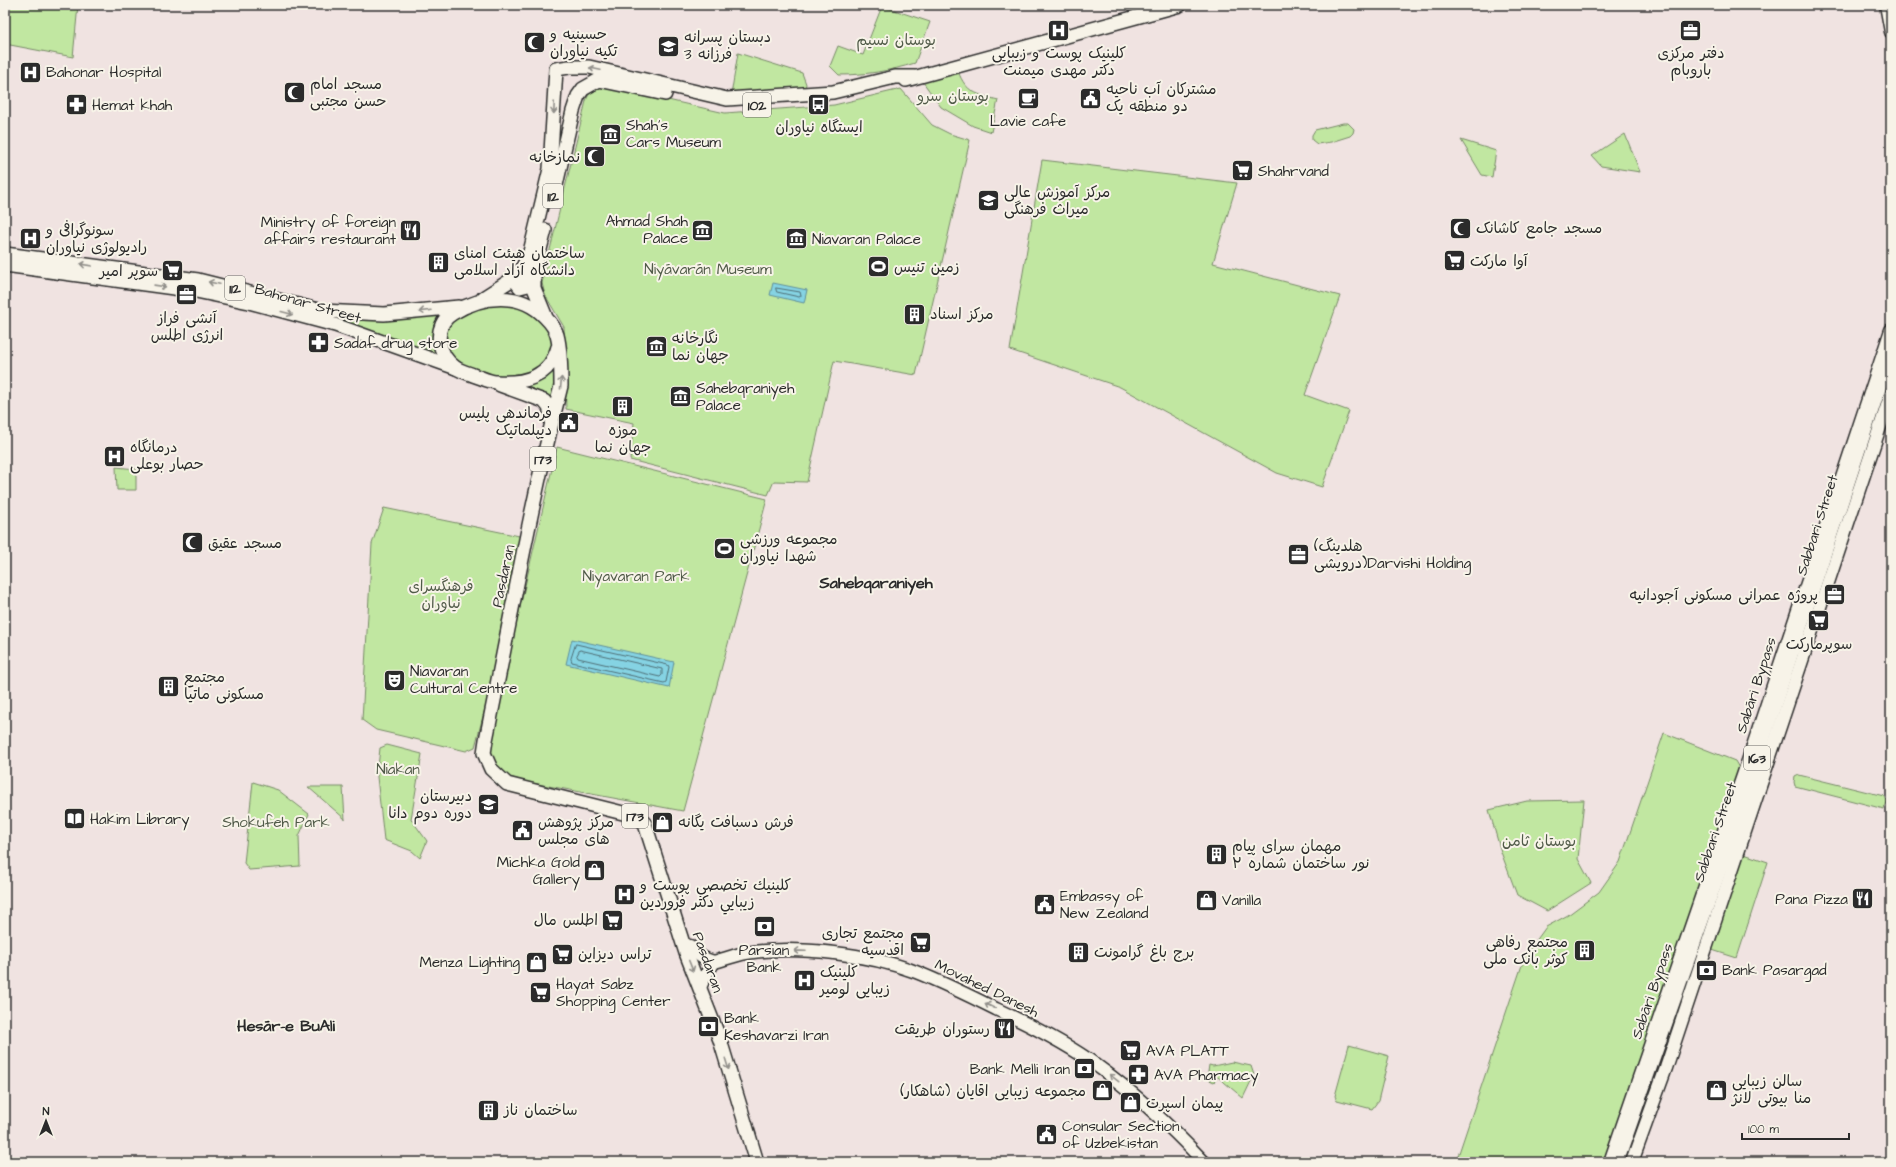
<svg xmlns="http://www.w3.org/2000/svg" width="1896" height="1167" font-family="'Architects Daughter','Playpen Sans Arabic',sans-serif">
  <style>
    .green { fill: #c1e7a1; stroke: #768966 }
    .water { fill: #85d3e3; stroke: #619099 }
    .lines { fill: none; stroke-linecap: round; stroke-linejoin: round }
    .shore { stroke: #4f6e75; stroke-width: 1 }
    .secondary-casing { stroke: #2b2b2b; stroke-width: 15 }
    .primary-casing { stroke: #2b2b2b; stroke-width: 16 }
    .secondary { stroke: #f7f3e8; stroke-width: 12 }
    .primary { stroke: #f7f3e8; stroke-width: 13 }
    .oneway { stroke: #918f8a }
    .labels { text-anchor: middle; stroke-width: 4; stroke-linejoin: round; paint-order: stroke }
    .shield { fill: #f7f3e8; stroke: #686764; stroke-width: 1 }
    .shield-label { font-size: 14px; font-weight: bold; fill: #2b2b2b }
    .poi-label { font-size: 15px; fill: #2b2b2b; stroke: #f7f3e8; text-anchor: start }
    .park-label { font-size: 15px; fill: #505a48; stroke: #f7f3e8 }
    .street-label { font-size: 15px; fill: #2b2b2b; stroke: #f7f3e8 }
    .neighbourhood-label { font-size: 16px; font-weight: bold; fill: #2b2b2b; stroke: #f7f3e8 }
  </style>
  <rect width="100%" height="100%" fill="#f0e3e1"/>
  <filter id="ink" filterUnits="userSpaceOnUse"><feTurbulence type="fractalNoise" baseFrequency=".025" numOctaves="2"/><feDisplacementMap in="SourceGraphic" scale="8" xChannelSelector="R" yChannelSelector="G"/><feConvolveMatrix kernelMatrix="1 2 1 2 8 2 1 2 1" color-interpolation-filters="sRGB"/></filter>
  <g filter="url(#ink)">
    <g class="green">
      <path d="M5,5h73l-5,52 -68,-13z"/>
      <path d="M882,6l48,16 -15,41c-25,8 -50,12 -76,12l-9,-9 8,-20 25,9z"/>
      <path d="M738,53l64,20 4,11 -1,5 -74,6z"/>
      <path d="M958,71c8,22 19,23 40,29l-7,32 -18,-6 -32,-19 -18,-25z"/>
      <path d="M602,85l123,28 109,-8 67,-16 31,36 18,9 20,6 -54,235 -82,-14 -27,121 -33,-1 -6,14 -138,-35 4,-37 -68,-14 -2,-82 -19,-32 -3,-12 44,-182c3,-9 7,-12 16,-16z"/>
      <path d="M1343,123h5l6,6 -1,4 -3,3 -19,6 -14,2 -5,-4v-5l3,-5z"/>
      <path d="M1625,134l15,38 -39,-6 -9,-10z"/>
      <path d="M1461,140l35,11 -4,26 -10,-2z"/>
      <path d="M1042,160l195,23 -24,80 127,33 -35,99 44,16 -27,76 -45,-14 -157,-86 -110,-37z"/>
      <path d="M502,302l27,6 18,18 7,17 -3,15 -18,16 -38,4 -37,-14 -12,-14 -2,-25 17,-13z"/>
      <path d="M302,311l146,1 -7,8 6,42z"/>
      <path d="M556,365l-1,50 -36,-31z"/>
      <path d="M557,447l210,52 -84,312 -156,-29 -21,-6 -14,-17 -2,-21z"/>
      <path d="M116,467l20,2v21h-19z"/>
      <path d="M384,508l145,30 -54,209 -9,4 -90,-21 -14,-10 10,-176z"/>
      <path d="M1664,733l71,28 4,7v7l-135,387h-148l69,-206 21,-29 22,-12 31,-23 21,-30z"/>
      <path d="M387,745l35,9 -11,65 16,22 -7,17 -8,-7 -28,-11 -7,-63 3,-29z"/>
      <path d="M1799,775l85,21 2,5 -2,8 -89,-23 -1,-4 1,-5z"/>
      <path d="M253,782l25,8 31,24 -10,22 1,30 -51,4 -5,-7z"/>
      <path d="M308,787h35l2,33v-1z"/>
      <path d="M1584,800l-6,59 13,24 -44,28 -30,-16 -16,-43 -12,-42 38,-9z"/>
      <path d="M1744,854l24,8 -31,96 -25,-8z"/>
      <path d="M1349,1045l40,11 -11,45 -6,8 -35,-9 -2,-4z"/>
      <path d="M1232,1062l19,4 3,9 -11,23 -25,-21 -4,5 -7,-3 2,-14 4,1z"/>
    </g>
    <g class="water">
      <path d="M773,283l34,7 -3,13 -34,-8z"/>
      <path d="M572,639l102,23 -5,26 -103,-24z"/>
    </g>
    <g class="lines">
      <g class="shore">
        <path d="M776,288l24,4 1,4 -2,1 -22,-5z"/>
        <path d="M576,644l92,21 1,2 -3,15 -2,1 -92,-21 -1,-3z"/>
        <path d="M580,650l82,19v6l-2,2 -82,-19 -1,-2z"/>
      </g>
      <defs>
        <g id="secondary">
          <path d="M1886,5l5,27"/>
          <path d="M690,946c7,9 13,13 24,16"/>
          <path d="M714,962c11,-3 21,-7 32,-9 51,-8 123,1 170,19 28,11 54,24 80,37 34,16 70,34 100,56 39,28 75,62 108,97"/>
          <path d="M700,987l7,-14 7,-11"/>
          <path d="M1610,1162l138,-401 143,-431"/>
          <path d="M1632,1162l34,-94 225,-674"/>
        </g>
        <g id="primary">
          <path d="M906,80l274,-75"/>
          <path d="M556,185l17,-74 5,-15 5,-7 16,-9 66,14"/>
          <path d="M545,230l-11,42v16l11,27"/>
          <path d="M5,254l193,26 124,31 62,3 75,-7"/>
          <path d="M5,265l191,26 53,11 86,23 121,43"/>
          <path d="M522,269l-5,14 3,4 8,-2 6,-13"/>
          <path d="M483,298l25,-16 15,-15 7,-15 20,-83 6,-100 13,-2h20l138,32 106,-7 62,-15h19"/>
          <path d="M558,347c-8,30 -33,37 -62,35 -7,0 -16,-5 -23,-7 -5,-2 -12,-4 -17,-7 -19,-13 -24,-43 -3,-55 30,-18 67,-22 92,4 5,5 10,11 12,18 4,15 4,36 4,51 -30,117 -51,236 -75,354l-2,13 7,16 16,15 128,32 5,2 5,6 41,129 34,87 37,122"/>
          <path d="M500,385l44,16 5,6 3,12"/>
          <path d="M1617,1162l111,-316 163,-494"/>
        </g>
      </defs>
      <use href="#secondary" class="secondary-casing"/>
      <use href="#primary" class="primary-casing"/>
      <use href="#secondary" class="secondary"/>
      <use href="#primary" class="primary"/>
    </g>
    <defs><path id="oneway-shaft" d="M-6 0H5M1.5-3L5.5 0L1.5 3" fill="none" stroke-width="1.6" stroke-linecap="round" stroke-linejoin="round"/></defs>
    <g class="oneway">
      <use href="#oneway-shaft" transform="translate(595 69) rotate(-168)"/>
      <use href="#oneway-shaft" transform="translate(554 108) rotate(92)"/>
      <use href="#oneway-shaft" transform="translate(86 265) rotate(-172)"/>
      <use href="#oneway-shaft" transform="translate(214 283) rotate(-168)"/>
      <use href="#oneway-shaft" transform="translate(160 286) rotate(8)"/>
      <use href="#oneway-shaft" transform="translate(425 311) rotate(174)"/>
      <use href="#oneway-shaft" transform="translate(287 313) rotate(15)"/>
      <use href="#oneway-shaft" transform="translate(561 383) rotate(-85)"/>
      <use href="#oneway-shaft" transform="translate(800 951) rotate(-178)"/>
      <use href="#oneway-shaft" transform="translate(691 966) rotate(68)"/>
      <use href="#oneway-shaft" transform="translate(990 1006) rotate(-154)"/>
      <use href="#oneway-shaft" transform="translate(727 1064) rotate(73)"/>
      <use href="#oneway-shaft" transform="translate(1114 1078) rotate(-142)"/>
    </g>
  </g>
  <defs>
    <symbol id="hospital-square" viewBox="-11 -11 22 22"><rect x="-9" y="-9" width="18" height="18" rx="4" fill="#2b2b2b" stroke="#f7f3e8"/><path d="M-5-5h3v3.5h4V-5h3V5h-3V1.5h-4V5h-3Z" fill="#fff"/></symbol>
    <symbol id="office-square" viewBox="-11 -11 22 22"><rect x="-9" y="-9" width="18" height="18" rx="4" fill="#2b2b2b" stroke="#f7f3e8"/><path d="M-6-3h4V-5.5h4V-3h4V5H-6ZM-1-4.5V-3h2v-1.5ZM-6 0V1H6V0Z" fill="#fff"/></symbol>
    <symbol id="mosque-square" viewBox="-11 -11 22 22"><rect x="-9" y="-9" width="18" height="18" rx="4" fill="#2b2b2b" stroke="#f7f3e8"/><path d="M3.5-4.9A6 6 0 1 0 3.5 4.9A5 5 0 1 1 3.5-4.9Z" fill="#fff"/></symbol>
    <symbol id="school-square" viewBox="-11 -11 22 22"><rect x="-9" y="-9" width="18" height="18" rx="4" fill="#2b2b2b" stroke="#f7f3e8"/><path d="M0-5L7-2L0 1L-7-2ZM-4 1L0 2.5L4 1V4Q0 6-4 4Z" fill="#fff"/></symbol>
    <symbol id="cafe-square" viewBox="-11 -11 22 22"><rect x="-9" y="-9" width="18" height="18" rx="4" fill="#2b2b2b" stroke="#f7f3e8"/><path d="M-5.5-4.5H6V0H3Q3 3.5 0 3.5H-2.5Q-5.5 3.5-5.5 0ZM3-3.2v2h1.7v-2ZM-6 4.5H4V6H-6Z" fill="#fff"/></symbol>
    <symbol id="civic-square" viewBox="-11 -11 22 22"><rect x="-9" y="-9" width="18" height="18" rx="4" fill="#2b2b2b" stroke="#f7f3e8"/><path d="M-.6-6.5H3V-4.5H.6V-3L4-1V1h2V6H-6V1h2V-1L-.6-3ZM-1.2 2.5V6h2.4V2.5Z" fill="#fff"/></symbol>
    <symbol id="bus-square" viewBox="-11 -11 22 22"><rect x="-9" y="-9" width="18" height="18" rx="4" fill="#2b2b2b" stroke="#f7f3e8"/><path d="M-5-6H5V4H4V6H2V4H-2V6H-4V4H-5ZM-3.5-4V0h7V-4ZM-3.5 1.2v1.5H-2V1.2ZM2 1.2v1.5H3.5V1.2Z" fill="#fff"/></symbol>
    <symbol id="pharmacy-square" viewBox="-11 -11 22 22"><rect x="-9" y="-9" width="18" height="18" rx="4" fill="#2b2b2b" stroke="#f7f3e8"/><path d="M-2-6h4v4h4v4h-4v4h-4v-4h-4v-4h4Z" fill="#fff"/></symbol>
    <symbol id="museum-square" viewBox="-11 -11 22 22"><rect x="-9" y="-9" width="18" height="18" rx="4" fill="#2b2b2b" stroke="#f7f3e8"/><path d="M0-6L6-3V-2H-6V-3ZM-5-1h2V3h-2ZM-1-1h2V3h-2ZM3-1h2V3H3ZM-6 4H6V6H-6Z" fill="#fff"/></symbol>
    <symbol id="supermarket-square" viewBox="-11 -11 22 22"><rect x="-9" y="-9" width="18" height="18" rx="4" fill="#2b2b2b" stroke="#f7f3e8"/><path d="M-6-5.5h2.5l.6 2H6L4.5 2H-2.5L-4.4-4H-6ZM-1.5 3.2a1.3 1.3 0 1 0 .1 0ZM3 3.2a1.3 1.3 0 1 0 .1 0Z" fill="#fff"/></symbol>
    <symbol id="restaurant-square" viewBox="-11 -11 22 22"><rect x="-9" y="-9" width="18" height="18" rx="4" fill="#2b2b2b" stroke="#f7f3e8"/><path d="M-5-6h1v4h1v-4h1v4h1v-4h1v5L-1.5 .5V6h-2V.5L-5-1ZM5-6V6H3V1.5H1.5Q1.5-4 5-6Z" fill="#fff"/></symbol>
    <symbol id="building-square" viewBox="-11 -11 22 22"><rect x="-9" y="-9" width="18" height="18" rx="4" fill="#2b2b2b" stroke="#f7f3e8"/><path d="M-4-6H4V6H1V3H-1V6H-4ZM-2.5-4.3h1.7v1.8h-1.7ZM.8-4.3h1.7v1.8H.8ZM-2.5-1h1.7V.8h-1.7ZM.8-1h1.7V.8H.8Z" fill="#fff"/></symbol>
    <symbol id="stadium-square" viewBox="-11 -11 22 22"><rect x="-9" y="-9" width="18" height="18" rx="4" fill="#2b2b2b" stroke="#f7f3e8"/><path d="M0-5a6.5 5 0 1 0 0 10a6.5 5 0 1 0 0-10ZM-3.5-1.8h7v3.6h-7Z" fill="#fff"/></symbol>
    <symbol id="theatre-square" viewBox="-11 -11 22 22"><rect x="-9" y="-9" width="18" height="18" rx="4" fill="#2b2b2b" stroke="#f7f3e8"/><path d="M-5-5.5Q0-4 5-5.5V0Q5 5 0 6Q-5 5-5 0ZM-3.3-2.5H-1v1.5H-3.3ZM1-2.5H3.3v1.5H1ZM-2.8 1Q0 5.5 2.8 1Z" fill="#fff"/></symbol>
    <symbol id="library-square" viewBox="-11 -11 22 22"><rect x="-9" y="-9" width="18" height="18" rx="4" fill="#2b2b2b" stroke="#f7f3e8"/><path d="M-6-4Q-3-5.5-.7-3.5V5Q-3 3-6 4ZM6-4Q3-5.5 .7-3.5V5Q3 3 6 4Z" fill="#fff"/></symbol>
    <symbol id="shop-square" viewBox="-11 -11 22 22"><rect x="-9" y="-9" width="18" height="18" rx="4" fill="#2b2b2b" stroke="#f7f3e8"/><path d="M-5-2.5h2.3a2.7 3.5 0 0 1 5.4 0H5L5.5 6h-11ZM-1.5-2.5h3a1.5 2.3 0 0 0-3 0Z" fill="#fff"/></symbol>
    <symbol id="bank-square" viewBox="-11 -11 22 22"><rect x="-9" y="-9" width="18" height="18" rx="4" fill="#2b2b2b" stroke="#f7f3e8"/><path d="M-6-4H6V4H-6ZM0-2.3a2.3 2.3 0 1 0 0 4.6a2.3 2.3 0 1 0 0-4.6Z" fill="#fff"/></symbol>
  </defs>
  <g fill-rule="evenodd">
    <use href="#hospital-square" x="1046" y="18" width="25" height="25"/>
    <use href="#office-square" x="1678" y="18" width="25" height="25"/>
    <use href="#mosque-square" x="522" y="30" width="25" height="25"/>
    <use href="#school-square" x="656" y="34" width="25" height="25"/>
    <use href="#hospital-square" x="18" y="60" width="25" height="25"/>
    <use href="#mosque-square" x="282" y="80" width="25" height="25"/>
    <use href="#cafe-square" x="1016" y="86" width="25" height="25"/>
    <use href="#civic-square" x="1078" y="86" width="25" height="25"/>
    <use href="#bus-square" x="806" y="92" width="25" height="25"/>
    <use href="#pharmacy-square" x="64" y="92" width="25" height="25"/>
    <use href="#museum-square" x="598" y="122" width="25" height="25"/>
    <use href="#mosque-square" x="582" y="144" width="25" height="25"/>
    <use href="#supermarket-square" x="1230" y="158" width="25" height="25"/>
    <use href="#school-square" x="976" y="188" width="25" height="25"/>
    <use href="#mosque-square" x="1448" y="216" width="25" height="25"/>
    <use href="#museum-square" x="690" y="218" width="25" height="25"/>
    <use href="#restaurant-square" x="398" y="218" width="25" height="25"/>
    <use href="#hospital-square" x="18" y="226" width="25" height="25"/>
    <use href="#museum-square" x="784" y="226" width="25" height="25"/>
    <use href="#supermarket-square" x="1442" y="248" width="25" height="25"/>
    <use href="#building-square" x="426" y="250" width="25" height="25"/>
    <use href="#stadium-square" x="866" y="254" width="25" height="25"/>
    <use href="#supermarket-square" x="160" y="258" width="25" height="25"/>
    <use href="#office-square" x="174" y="282" width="25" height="25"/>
    <use href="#building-square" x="902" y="302" width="25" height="25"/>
    <use href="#pharmacy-square" x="306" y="330" width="25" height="25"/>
    <use href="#museum-square" x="644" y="334" width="25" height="25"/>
    <use href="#museum-square" x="668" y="384" width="25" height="25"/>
    <use href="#building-square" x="610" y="394" width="25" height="25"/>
    <use href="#civic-square" x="556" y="410" width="25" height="25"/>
    <use href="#hospital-square" x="102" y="444" width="25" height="25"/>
    <use href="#mosque-square" x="180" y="530" width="25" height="25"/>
    <use href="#stadium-square" x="712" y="536" width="25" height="25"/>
    <use href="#office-square" x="1286" y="542" width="25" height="25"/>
    <use href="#office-square" x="1822" y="582" width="25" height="25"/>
    <use href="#supermarket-square" x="1806" y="608" width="25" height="25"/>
    <use href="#theatre-square" x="382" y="668" width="25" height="25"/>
    <use href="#building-square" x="156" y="674" width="25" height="25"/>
    <use href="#school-square" x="476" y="792" width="25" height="25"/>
    <use href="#library-square" x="62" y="806" width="25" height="25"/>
    <use href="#shop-square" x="650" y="810" width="25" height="25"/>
    <use href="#civic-square" x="510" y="818" width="25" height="25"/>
    <use href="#building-square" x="1204" y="842" width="25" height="25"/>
    <use href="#shop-square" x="582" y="858" width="25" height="25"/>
    <use href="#hospital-square" x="612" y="882" width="25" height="25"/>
    <use href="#restaurant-square" x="1850" y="886" width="25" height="25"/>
    <use href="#shop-square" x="1194" y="888" width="25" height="25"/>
    <use href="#civic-square" x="1032" y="892" width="25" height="25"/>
    <use href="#supermarket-square" x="600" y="908" width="25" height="25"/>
    <use href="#bank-square" x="752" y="914" width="25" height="25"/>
    <use href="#supermarket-square" x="908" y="930" width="25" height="25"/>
    <use href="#building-square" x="1572" y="938" width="25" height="25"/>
    <use href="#building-square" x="1066" y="940" width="25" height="25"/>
    <use href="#supermarket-square" x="550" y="942" width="25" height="25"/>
    <use href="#shop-square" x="524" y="950" width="25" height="25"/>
    <use href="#bank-square" x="1694" y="958" width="25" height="25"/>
    <use href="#hospital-square" x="792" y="968" width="25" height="25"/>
    <use href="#supermarket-square" x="528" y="980" width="25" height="25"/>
    <use href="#bank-square" x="696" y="1014" width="25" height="25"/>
    <use href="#restaurant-square" x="992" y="1016" width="25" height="25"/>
    <use href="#supermarket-square" x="1118" y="1038" width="25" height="25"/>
    <use href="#bank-square" x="1072" y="1056" width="25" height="25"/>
    <use href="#pharmacy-square" x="1126" y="1062" width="25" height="25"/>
    <use href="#shop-square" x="1704" y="1078" width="25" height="25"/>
    <use href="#shop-square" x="1090" y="1078" width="25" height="25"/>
    <use href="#shop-square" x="1118" y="1090" width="25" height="25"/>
    <use href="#building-square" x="476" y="1098" width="25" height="25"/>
    <use href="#civic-square" x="1034" y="1122" width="25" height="25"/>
  </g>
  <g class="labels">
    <g class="shield">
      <rect x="743" y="93" width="28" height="24" rx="3"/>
      <rect x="543" y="184" width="20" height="24" rx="3"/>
      <rect x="225" y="276" width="20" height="24" rx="3"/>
      <rect x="530" y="447" width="26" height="24" rx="3"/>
      <rect x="1744" y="746" width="26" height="24" rx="3"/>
      <rect x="622" y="804" width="26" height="24" rx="3"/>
    </g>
    <g class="shield-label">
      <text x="757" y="110">102</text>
      <text x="553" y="201">112</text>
      <text x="235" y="293">112</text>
      <text x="543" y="464">173</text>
      <text x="1757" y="763">163</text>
      <text x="635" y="821">173</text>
    </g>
    <g class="poi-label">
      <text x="550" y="39">حسینیه و<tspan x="550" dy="17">تکیه نیاوران</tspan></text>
      <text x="684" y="42">دبستان پسرانه<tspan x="684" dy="17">فرزانه 3</tspan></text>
      <text x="1059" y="58" text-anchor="middle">کلینیک پوست و زیبایی<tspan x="1059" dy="17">دکتر مهدی میمنت</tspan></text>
      <text x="1691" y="58" text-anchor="middle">دفتر مرکزی<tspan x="1691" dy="17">باروبام</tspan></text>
      <text x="46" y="77">Bahonar Hospital</text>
      <text x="310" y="89">مسجد امام<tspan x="310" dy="17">حسن مجتبی</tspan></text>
      <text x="1106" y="94">مشترکان آب ناحیه<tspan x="1106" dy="17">دو منطقه یک</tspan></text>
      <text x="92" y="110">Hemat khah</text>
      <text x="1028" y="126" text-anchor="middle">Lavie cafe</text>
      <text x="626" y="130">Shah's<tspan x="626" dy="17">Cars Museum</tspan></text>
      <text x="819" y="132" text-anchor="middle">ایستگاه نیاوران</text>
      <text x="580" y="162" text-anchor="end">نمازخانه</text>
      <text x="1258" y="176">Shahrvand</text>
      <text x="1004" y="197">مرکز آموزش عالی<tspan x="1004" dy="17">میراث فرهنگی</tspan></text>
      <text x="688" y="226" text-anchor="end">Ahmad Shah<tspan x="688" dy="17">Palace</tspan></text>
      <text x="396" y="227" text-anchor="end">Ministry of foreign<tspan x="396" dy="17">affairs restaurant</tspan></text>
      <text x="1476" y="233">مسجد جامع کاشانک</text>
      <text x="46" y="235">سونوگرافی و<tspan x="46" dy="17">رادیولوژی نیاوران</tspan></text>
      <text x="812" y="244">Niavaran Palace</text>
      <text x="454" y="258">ساختمان هیئت امنای<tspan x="454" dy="17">دانشگاه آزاد اسلامی</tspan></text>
      <text x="1470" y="266">آوا مارکت</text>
      <text x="894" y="272">زمین تنیس</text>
      <text x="158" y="276" text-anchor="end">سوپر امیر</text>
      <text x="930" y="319">مرکز اسناد</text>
      <text x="187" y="323" text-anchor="middle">آنشی فراز<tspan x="187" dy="17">انرژی اطلس</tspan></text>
      <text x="672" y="343">نگارخانه<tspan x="672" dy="17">جهان نما</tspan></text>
      <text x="334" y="348">Sadaf drug store</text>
      <text x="696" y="393">Sahebqraniyeh<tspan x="696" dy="17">Palace</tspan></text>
      <text x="552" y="418" text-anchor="end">فرماندهی پلیس<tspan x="552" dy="17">دیپلماتیک</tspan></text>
      <text x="623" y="435" text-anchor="middle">موزه<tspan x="623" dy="17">جهان نما</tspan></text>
      <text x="130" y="452">درمانگاه<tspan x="130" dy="17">حصار بوعلی</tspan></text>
      <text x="740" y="544">مجموعه ورزشی<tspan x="740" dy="17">شهدا نیاوران</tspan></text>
      <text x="208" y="548">مسجد عقیق</text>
      <text x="1314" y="551">(هلدینگ<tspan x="1314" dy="17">درویشی)Darvishi Holding</tspan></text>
      <text x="1818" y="600" text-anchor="end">پروژه عمرانی مسکونی آجودانیه</text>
      <text x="1819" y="649" text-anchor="middle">سوپرمارکت</text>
      <text x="410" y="676">Niavaran<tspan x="410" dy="17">Cultural Centre</tspan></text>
      <text x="184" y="682">مجتمع<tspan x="184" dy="17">مسکونی ماتیا</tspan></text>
      <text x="472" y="801" text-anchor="end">دبیرستان<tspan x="472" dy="17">دوره دوم دانا</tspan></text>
      <text x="90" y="824">Hakim Library</text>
      <text x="538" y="827">مرکز پژوهش<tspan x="538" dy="17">های مجلس</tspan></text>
      <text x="678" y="827">فرش دسبافت یگانه</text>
      <text x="1232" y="851">مهمان سرای پیام<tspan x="1232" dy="17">نور ساختمان شماره ۲</tspan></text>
      <text x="580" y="867" text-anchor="end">Michka Gold<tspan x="580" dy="17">Gallery</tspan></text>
      <text x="640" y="890">كلينيك تخصصي پوست و<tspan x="640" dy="17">زيبايي دكتر فروردين</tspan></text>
      <text x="1060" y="901">Embassy of<tspan x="1060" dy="17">New Zealand</tspan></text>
      <text x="1848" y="904" text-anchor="end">Pana Pizza</text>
      <text x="1222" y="905">Vanilla</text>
      <text x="598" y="925" text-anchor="end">اطلس مال</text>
      <text x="904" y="938" text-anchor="end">مجتمع تجاری<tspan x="904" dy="17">اقدسیه</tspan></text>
      <text x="1568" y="947" text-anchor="end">مجتمع رفاهی<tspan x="1568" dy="17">کوثر بانک ملی</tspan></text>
      <text x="764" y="955" text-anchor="middle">Parsian<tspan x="764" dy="17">Bank</tspan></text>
      <text x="1094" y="957">برج باغ گرامونت</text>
      <text x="578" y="959">تراس دیزاین</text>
      <text x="520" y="967" text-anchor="end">Menza Lighting</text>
      <text x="1722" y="975">Bank Pasargad</text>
      <text x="820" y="977">کلینیک<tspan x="820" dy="17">زیبایی لومیر</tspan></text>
      <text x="556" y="989">Hayat Sabz<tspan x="556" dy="17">Shopping Center</tspan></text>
      <text x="724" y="1023">Bank<tspan x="724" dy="17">Keshavarzi Iran</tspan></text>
      <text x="990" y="1034" text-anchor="end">رستوران طریقت</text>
      <text x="1146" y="1056">AVA PLATT</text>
      <text x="1070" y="1074" text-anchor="end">Bank Melli Iran</text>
      <text x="1154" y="1080">AVA Pharmacy</text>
      <text x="1732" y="1086">سالن زیبایی<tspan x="1732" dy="17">منا بیوتی لانژ</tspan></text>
      <text x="1086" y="1096" text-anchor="end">مجموعه زیبایی اقایان (شاهکار)</text>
      <text x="1146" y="1108">پیمان اسپرت</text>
      <text x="504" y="1115">ساختمان ناز</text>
      <text x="1062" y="1131">Consular Section<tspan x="1062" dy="17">of Uzbekistan</tspan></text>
    </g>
    <g class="park-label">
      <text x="896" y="45">بوستان نسیم</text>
      <text x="953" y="101">بوستان سرو</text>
      <text x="708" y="274">Niyāvarān Museum</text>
      <text x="636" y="581">Niyavaran Park</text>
      <text x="441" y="591">فرهنگسرای<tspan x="441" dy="17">نیاوران</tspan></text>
      <text x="398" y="774">Niakan</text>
      <text x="276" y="827">Shokufeh Park</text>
      <text x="1539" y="846">بوستان ثامن</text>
    </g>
    <g class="street-label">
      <text transform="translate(308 303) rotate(16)" y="5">Bahonar Street</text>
      <text transform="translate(1817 525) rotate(-72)" y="5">Sabbari Street</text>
      <text transform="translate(503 576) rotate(-78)" y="5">Pasdaran</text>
      <text transform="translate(1756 685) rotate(-72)" y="5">Sabāri Bypass</text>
      <text transform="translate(1715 832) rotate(-71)" y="5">Sabbari Street</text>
      <text transform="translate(708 962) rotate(70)" y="5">Pasdaran</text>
      <text transform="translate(987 988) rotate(26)" y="5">Movahed Danesh</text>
      <text transform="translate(1652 991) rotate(-71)" y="5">Sabāri Bypass</text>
    </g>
    <g class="neighbourhood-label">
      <text x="876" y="588">Sahebqaraniyeh</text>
      <text x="286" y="1031">Hesār-e BuAli</text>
    </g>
  </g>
  <rect width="1896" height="1167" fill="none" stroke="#f7f3e8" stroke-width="20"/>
  <rect x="10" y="10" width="1876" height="1147" fill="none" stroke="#2b2b2b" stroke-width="1.5" filter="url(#ink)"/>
  <g transform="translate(46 1121)" stroke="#f7f3e8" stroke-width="3" paint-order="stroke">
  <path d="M0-3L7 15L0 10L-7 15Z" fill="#2b2b2b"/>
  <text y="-6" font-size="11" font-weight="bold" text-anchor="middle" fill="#2b2b2b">N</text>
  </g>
  <path d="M1742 1133v6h107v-6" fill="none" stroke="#2b2b2b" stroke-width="2"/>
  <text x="1748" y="1133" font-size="12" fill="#2b2b2b" stroke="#f7f3e8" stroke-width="3" paint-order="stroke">100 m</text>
</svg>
